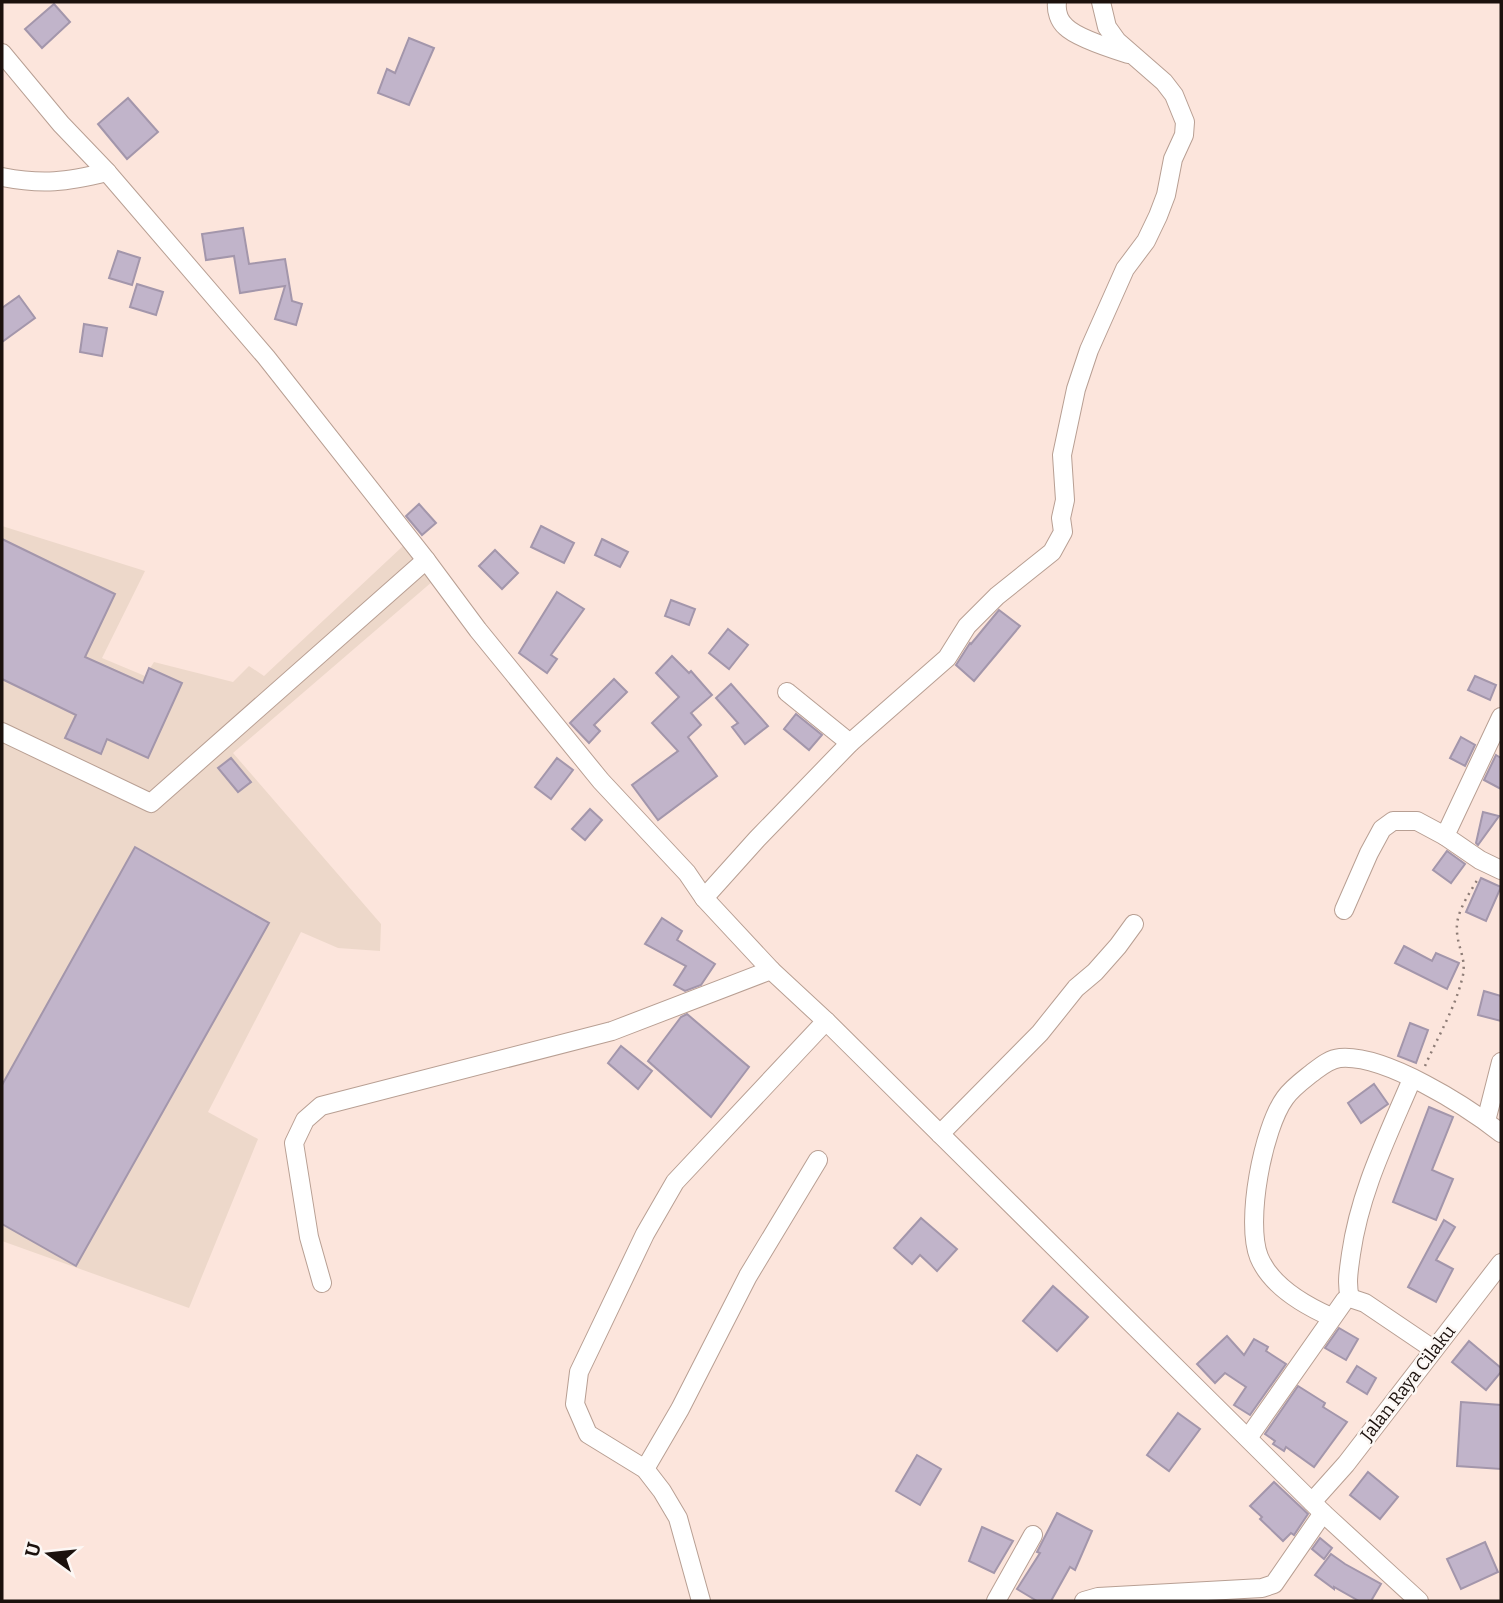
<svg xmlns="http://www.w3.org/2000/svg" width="1503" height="1603" font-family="Bitter,serif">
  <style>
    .industrial { fill: #edd8ca }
    .building { fill: #c1b4ca; stroke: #a396ab; stroke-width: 2 }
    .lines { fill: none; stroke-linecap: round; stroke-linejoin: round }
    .minor-casing { stroke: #b89f93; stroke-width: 20 }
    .path { stroke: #8d7c76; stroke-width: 2.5; stroke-dasharray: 2 5; stroke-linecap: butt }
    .minor { stroke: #fff; stroke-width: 18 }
    .labels { text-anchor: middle; stroke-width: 5; stroke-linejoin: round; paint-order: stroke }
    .street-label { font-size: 18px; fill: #1b110d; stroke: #fcf7f4 }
  </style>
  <rect width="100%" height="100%" fill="#fce5dc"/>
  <path class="industrial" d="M2,526l143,45 -43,87 43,18 9,-14 79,20 16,-16 15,10 139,-130 30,35 -200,172 148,171 -1,27 -42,-3 -37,-16 -93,180 50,27 -69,169 -187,-67z"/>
  <g class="building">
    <path d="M54,4l16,18 -28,26 -17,-19z"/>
    <path d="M409,38l25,10 -25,57 -31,-12 9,-24 8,4z"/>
    <path d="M128,98l30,34 -31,27 -29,-35z"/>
    <path d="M243,228l6,36 36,-5 7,42 10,3 -6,21 -21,-6 10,-33 -45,7 -6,-37 -28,4 -4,-26z"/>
    <path d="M118,251l22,7 -8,27 -23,-7z"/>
    <path d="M137,284l26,8 -7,23 -26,-8z"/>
    <path d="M19,296l16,22 -33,24v-34z"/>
    <path d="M84,324l23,4 -5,28 -22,-4z"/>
    <path d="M419,504l17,19 -14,12 -16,-19z"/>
    <path d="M541,526l33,17 -10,20 -33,-16z"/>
    <path d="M2,539l113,55 -30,63 58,26 6,-15 33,15 -34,75 -41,-19 -6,15 -36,-16 11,-23 -74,-36z"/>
    <path d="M602,539l26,13 -8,15 -25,-12z"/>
    <path d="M495,550l23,23 -16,16 -23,-23z"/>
    <path d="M557,592l27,17 -33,46 6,4 -10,14 -28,-20z"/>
    <path d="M671,600l24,9 -6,16 -24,-9z"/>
    <path d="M999,610l21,16 -46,55 -18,-16 14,-22 1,1z"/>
    <path d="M728,629l20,16 -19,24 -20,-16z"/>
    <path d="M672,656l17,17 2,-2 21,24 -21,18 10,12 -13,12 29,39 -59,44 -26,-35 46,-34 -26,-28 27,-26 -23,-24z"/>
    <path d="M1475,676l21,9 -6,15 -22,-10z"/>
    <path d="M614,679l13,13 -33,33 6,6 -11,12 -19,-20z"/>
    <path d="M731,684l37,42 -23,18 -13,-17 6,-4 -22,-25z"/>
    <path d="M796,714l26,21 -13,15 -25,-21z"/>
    <path d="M1461,737l14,8 -10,21 -15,-8z"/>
    <path d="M1496,755l5,3v31l-17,-9z"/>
    <path d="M231,758l20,24 -13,10 -20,-24z"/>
    <path d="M557,758l16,12 -22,29 -16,-12z"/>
    <path d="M590,809l12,11 -17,20 -13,-11z"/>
    <path d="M1483,812l16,4 -21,29 -2,-2z"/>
    <path d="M135,847l134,76 -193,343 -74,-42v-139z"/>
    <path d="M1447,851l18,13 -14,19 -18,-13z"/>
    <path d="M1481,878l20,9 -15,34 -20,-9z"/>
    <path d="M662,918l20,13 -5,9 38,24 -14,21 -16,6 -11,-6 12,-19 -41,-22z"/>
    <path d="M1404,946l28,15 4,-8 23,10 -12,26 -52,-26z"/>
    <path d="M1484,991l17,5v25l-23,-6z"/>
    <path d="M687,1014l62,53 -38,50 -63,-56 33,-44z"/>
    <path d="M1410,1023l18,7 -12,33 -18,-7z"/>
    <path d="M621,1046l31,25 -14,18 -30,-26z"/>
    <path d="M1374,1084l14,20 -27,19 -13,-20z"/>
    <path d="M1429,1107l24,10 -21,53 21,9 -17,41 -43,-18z"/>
    <path d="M921,1218l36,31 -20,22 -17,-16 -8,9 -18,-16z"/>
    <path d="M1444,1220l11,7 -19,33 17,9 -17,33 -28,-15z"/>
    <path d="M1053,1286l35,31 -31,34 -34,-30z"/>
    <path d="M1339,1328l19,11 -12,21 -21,-12z"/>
    <path d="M1227,1336l17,19 10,-16 14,8 -2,4 20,13 -36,51 -16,-10 12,-18 -21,-14 -10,10 -18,-19z"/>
    <path d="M1469,1341l32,27v4l-15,18 -34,-28z"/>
    <path d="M1357,1366l19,12 -9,16 -20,-12z"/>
    <path d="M1298,1386l27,17 -2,4 24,15 -33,45 -28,-20 -2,4 -11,-7 2,-3 -10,-7z"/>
    <path d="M1461,1402l40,3v64l-44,-3z"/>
    <path d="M1178,1413l22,16 -31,42 -22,-16z"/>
    <path d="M917,1455l24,14 -21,36 -24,-14z"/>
    <path d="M1368,1472l30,25 -18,22 -30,-24z"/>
    <path d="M1274,1482l34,32 -14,21 -3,-2 -8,8 -23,-22 2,-2 -12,-11z"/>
    <path d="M1057,1513l35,18 -17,39 -5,-3 -19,34h-14l-20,-12 23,-36 -3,-1z"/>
    <path d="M982,1527l31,14 -19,32 -25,-12z"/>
    <path d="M1320,1538l12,10 -8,11 -12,-10z"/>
    <path d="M1485,1542l13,30 -37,17 -14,-30z"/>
    <path d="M1331,1554l14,10 36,20 -10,17h-12l-25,-14v2l-19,-14z"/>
  </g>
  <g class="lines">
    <defs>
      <g id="minor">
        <path d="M1057,2c-1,9 2,19 9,25 11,11 46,22 62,27"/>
        <path d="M2,53l59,71 46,48 159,185 160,203 52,70 123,151 86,92 17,25 67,72 55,51 497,492 96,88"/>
        <path d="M2,177c41,8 64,5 105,-5"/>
        <path d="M787,692l63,51"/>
        <path d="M1501,717l-56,119 35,24 21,10"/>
        <path d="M2,732l149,71 275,-243"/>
        <path d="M704,898l53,-59 93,-96 97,-85 20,-32 30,-30 55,-44 11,-20 -2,-14 4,-18 -3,-45 14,-66 13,-39 36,-81 21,-28 12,-25 8,-21 7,-36 11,-24 1,-13 -11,-27 -10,-13 -47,-41 -10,-14 -6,-25"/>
        <path d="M1344,910l25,-57 13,-24 11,-8h24l28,15"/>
        <path d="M1486,1121l15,-59"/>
        <path d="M940,1134l100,-101 36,-45 19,-16 23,-26 16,-22"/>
        <path d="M322,1283l-13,-46 -15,-94 11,-23 16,-14 291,-75 159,-61"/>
        <path d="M1350,1298c-4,-15 -1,-29 1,-44 9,-63 36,-116 61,-175"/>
        <path d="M1331,1317c-27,-12 -60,-31 -72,-60 -14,-35 4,-129 26,-159 7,-10 17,-17 27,-25 8,-6 17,-14 28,-15 45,-4 126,48 161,75"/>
        <path d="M1248,1438l97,-138 5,-2 15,5 68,46"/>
        <path d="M645,1469l35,-60 68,-133 70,-116"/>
        <path d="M1312,1502l34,-38 155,-201"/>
        <path d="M701,1601l-23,-83 -16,-27 -17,-22 -57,-35 -13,-30 4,-32 66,-138 30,-52 151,-161"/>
        <path d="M996,1601l37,-66"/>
        <path d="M1084,1601l14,-4 164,-9 12,-4 49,-71"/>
      </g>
    </defs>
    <use href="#minor" class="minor-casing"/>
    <path class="path" d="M1425,1066c13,-30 31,-59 38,-91 3,-17 -5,-27 -6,-43 -2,-20 13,-39 22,-55"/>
    <use href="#minor" class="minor"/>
  </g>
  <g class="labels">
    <g class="street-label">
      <text transform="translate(1408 1383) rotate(-52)" y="6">Jalan Raya Cilaku</text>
    </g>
  </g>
  <rect width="1503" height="1603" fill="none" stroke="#1b110d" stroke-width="7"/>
  <g transform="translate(49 1554) rotate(285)" stroke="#fcf7f4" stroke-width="5" paint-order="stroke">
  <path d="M0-5L12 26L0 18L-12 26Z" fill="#1b110d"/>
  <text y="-10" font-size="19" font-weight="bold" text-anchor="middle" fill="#1b110d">U</text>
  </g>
</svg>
